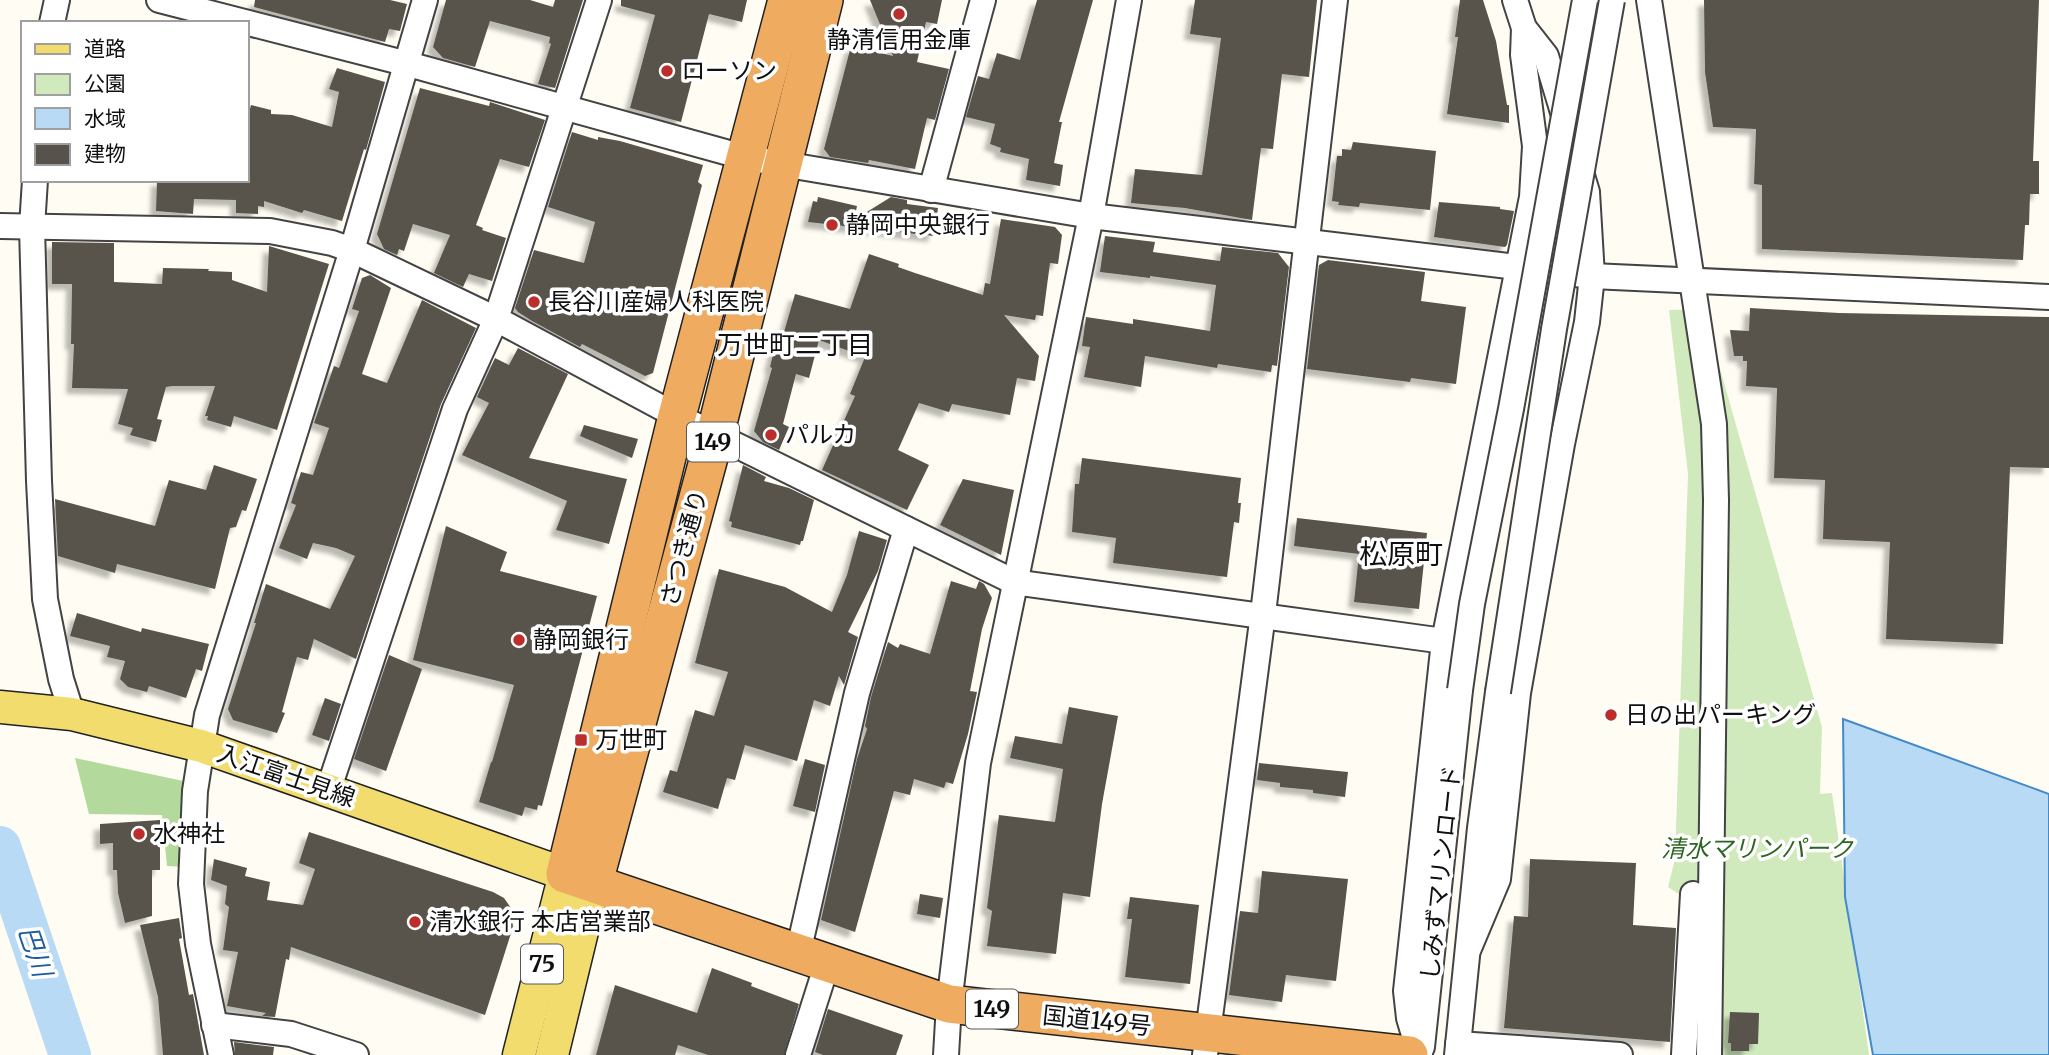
<svg xmlns="http://www.w3.org/2000/svg" width="2049" height="1055" font-family="Merriweather,'Noto Sans JP',serif">
  <style>
    .green { fill: #d0e9bd }
    .forest { fill: #b4d99c }
    .water { fill: #b9daf4; stroke: #428ac9; stroke-width: 2 }
    .lines { fill: none; stroke-linecap: round; stroke-linejoin: round }
    .river { stroke: #b9daf4; stroke-width: 42 }
    .building { fill: #58524c; filter: url(#shadow) }
    .minor-casing { stroke: #434343; stroke-width: 28 }
    .major-casing { stroke: #212121; stroke-width: 35 }
    .highway-casing { stroke: #212121; stroke-width: 40 }
    .minor { stroke: #fff; stroke-width: 24 }
    .major { stroke: #f3dc6e; stroke-width: 32 }
    .highway { stroke: #efab60; stroke-width: 37 }
    .minor-bridge-casing { stroke: #434343; stroke-width: 28; stroke-linecap: butt }
    .minor-bridge { stroke: #fff; stroke-width: 24 }
    .poi-dot { fill: #bc2e2b; stroke: #fff; stroke-width: 2.5 }
    .labels { text-anchor: middle; stroke-width: 7; stroke-linejoin: round; paint-order: stroke }
    .shield { fill: #fff; stroke: #585858; stroke-width: 2 }
    .shield-label { font-size: 23px; font-weight: bold; fill: #101010 }
    .poi-label { font-size: 24px; fill: #101010; stroke: #fff; text-anchor: start }
    .street-label { font-size: 24px; fill: #101010; stroke: #fff }
    .park-label { font-size: 24px; font-style: italic; fill: #2b6621; stroke: #fff }
    .neighbourhood-label { font-size: 26px; fill: #101010; stroke: #fff }
    .water-label { font-size: 26px; font-style: italic; fill: #1c5d9e; stroke: #fff }
    .quarter-label { font-size: 28px; fill: #101010; stroke: #fff }
  </style>
  <defs>
    <filter id="shadow"><feDropShadow dx="-6" dy="6" stdDeviation="2" flood-color="#0004"/></filter>
  </defs>
  <rect width="100%" height="100%" fill="#fffdf3"/>
  <path class="green" d="M1703,309l119,418 -2,67 12,-1 37,262h-178l12,-145 -35,-23 7,-28 13,-385 -19,-164z"/>
  <path class="forest" d="M75,758l113,24 -3,85 -18,-1 -5,-51 -73,-1z"/>
  <path class="water" d="M1843,719l206,75v261h-176l-28,-158z"/>
  <g class="lines">
    <path class="river" d="M0,847l70,208"/>
  </g>
  <g class="building">
    <path d="M255,0h135l17,4 -7,27 -11,-2 -4,13 -131,-35z"/>
    <path d="M446,0h84l23,7 2,-7h28l-28,88 -17,-4 13,-40 -2,-1 1,-6 -60,-16 -15,46 -32,-9 -10,-11z"/>
    <path d="M621,0h126l-5,22 -33,-8 -28,108 -51,-14 25,-93 -34,-9z"/>
    <path d="M870,0h72l-5,24 -11,-2 -9,40 32,7 -14,51 -8,-2 -12,51 -46,-9 -1,3 -38,-6 -6,-8 27,-103 42,10z"/>
    <path d="M1037,0h56l-34,122h3l-8,41 9,2 -3,21 -34,-6 3,-21 -29,-7 1,-4 -11,-4 5,-20 -29,-7 12,-41 11,3 8,-26 23,7z"/>
    <path d="M1195,0h122l-8,77 -27,-3 -9,75 -12,-1 -9,72 -67,-12 -54,-5 4,-34 67,6 19,-137 -31,-4z"/>
    <path d="M1460,0h23l13,41 11,64h2v18l-62,-9 11,-77h-3z"/>
    <path d="M1704,0h335l-6,161h6v33h-9l-1,31h-4l-2,35 -261,-11v-64l-8,-1 2,-55 -43,-2 -8,-55z"/>
    <path d="M337,68l48,14 -19,68 -2,-1 -22,72 -38,-11 -2,3 -38,-12v6l-6,-1v8l-22,-1v-13l-42,-1 -1,15 -37,-3 1,-31h90v-60l4,-15 20,5v4l21,1 40,12 7,-35 -10,-3z"/>
    <path d="M420,88l69,18 1,-4 55,18 -16,47 -29,-8 -24,66 7,3 -1,2 24,8 -14,43 -23,-7 -6,13 -29,-14 16,-38 -37,-11 -9,27 -5,-2 -2,6 -13,-6 -7,-15z"/>
    <path d="M572,132l26,8v-3l22,4 83,24 -5,17 4,3 -49,188 -8,3 -63,-32 -2,3 -48,-26 -14,-9 -3,-4 19,-58 50,13 11,-41 -47,-15z"/>
    <path d="M1353,142l83,9 -6,59 -70,-7 -1,4 -21,-2 1,-3 -7,-1 5,-45h5v-7l9,1z"/>
    <path d="M818,197l39,9 -3,14 37,-23 16,3v4l31,4 -4,28 -126,-14 5,-21 4,1z"/>
    <path d="M1439,202l61,5v2l14,2 -7,34 -2,2 -71,-10z"/>
    <path d="M1001,219l54,8 7,8 -4,29 -8,-1 -7,53 -7,-1 -1,5 -31,-5 35,41 -4,25 -18,-3 -7,37 -58,-11 -3,8 -30,-9 -21,47 31,15 -22,45 -85,-40 33,-74 -5,-2 15,-37 -46,-17 -10,38 -13,-4 -13,50 6,3 -10,23 -16,-8 -9,-11 18,-63 -2,-1 9,-37 5,2 11,-38 55,15 19,-55 30,10 -1,3 17,6 68,22 2,-12 5,1z"/>
    <path d="M1105,236l50,6 -2,10 67,9 2,-14 56,6 11,14 -12,99 -5,-1 -1,7 -53,-8 -1,4 -72,-12 -4,31 -57,-10 6,-30 -8,-1 4,-29 47,7v-5l77,12 6,-46 -66,-9v2l-50,-6z"/>
    <path d="M52,242l62,1v39l48,2 1,-16 46,1 -1,2 24,1v8l35,12 2,-46 60,18 -52,166 -43,-14 -3,11 -24,-7 1,-4h-3l10,-30h-43l-6,1 -9,32 5,1 -6,22 -26,-7 3,-7 -15,-4 10,-35 -56,-1 2,-44h-3l1,-60h-20z"/>
    <path d="M1328,260l97,12 -4,29 45,6 -10,77 -45,-6 -1,4 -103,-13 12,-104z"/>
    <path d="M370,275l21,13 -29,86 25,9 35,-83 54,28 -35,76 -85,255 -42,-20 -6,21 -11,-3 -15,55 3,1 -8,20 -44,-13 -5,-11 28,-86h-2l12,-39 64,25 25,-53 -19,-8 -23,-5 -6,16 -28,-11 17,-43 -5,-2 10,-31 12,3 16,-47 -15,-5 20,-57 5,2 20,-57 -7,-2 10,-31z"/>
    <path d="M1750,308l89,5 210,4v151l-39,-1 -7,177 -117,-5 4,-97 -67,-3 2,-59 -51,-2 3,-90 -31,-2 1,-25h-4v-5h-9l-4,-26 19,1z"/>
    <path d="M518,348l50,26 -39,84 98,21 -18,65 -53,-14 11,-29 -105,-46 27,-52 -12,-6 18,-39 14,7z"/>
    <path d="M584,425l54,14 -6,19 -52,-22z"/>
    <path d="M1082,458l159,20 -3,25h3l-2,20 -5,-1 -7,55 -114,-14 3,-25 -44,-6 3,-48h4z"/>
    <path d="M214,465l43,14 -11,32 -4,-1 -6,17 -6,1 -15,61 -98,-25 -2,9 -57,-17 -3,-57 100,27 14,-46 37,10z"/>
    <path d="M743,465l23,12 -2,4 25,7 25,12 -11,41h-2l-1,4 -69,-18 1,-5 -3,-1z"/>
    <path d="M963,479l51,11 -13,65 -61,-30z"/>
    <path d="M1297,518l130,15 -8,76 -65,-7 5,-48 -65,-8z"/>
    <path d="M446,526l61,26 -7,19 97,25 -55,210 -4,-1 -1,5 -12,-3 -3,9 -43,-14 12,-40h1l22,-77 -101,-25z"/>
    <path d="M859,531l28,9 -9,31 -30,61 10,5 -14,48 -5,-9 -9,30 -16,-6 -17,61 -52,-16 -10,35 -8,-2 -9,31 -55,-17 7,-22 7,2 18,-62 19,6 14,-44 -33,-9 24,-94 66,18 47,25 15,-37z"/>
    <path d="M951,581l25,8 3,-8 5,3 8,14 -10,31 -12,62 7,1 -9,42 -15,50 -7,-2 -2,6 -30,-9 -4,16 -16,-4 -39,141 -34,-12 36,-161 10,-30 -2,-3 6,-29 17,-55 10,6 2,-4 30,10z"/>
    <path d="M77,613l64,19 1,-4 67,16 -7,27 -6,-2 -10,29 -37,-12 -2,6 -19,-5 -8,-8 5,-18 -18,-4 3,-11 -40,-10z"/>
    <path d="M389,655l33,14 -36,102 -32,-12z"/>
    <path d="M325,698l16,6 -12,37 -17,-6z"/>
    <path d="M1069,707l49,9 -16,88 -12,93 -27,-4 -7,61 -69,-8 5,-35 -5,-3 12,-93 56,7 8,-53 -53,-11 5,-22 47,8z"/>
    <path d="M805,759l20,6 -10,47 -22,-6z"/>
    <path d="M1259,763l89,9 -3,25 -32,-4v-3l-33,-3v-4l-23,-3z"/>
    <path d="M160,820v50h-8v46l-27,7 -7,-30 -1,-23h-4v-27l-13,1v-20z"/>
    <path d="M309,832l184,60 11,6 7,10 2,19 -28,88 -194,-68 -2,13 -3,-1 -11,58 -13,-1 4,-3 -39,-7 11,-54 -15,-2 6,-43 -4,-3 2,-18 -16,-6 3,-21 33,9 -2,8 25,6 -3,18 36,5 12,-36 -16,-6z"/>
    <path d="M1530,859l106,4 -3,62 43,3 -6,114 -166,-14 10,-112 14,1z"/>
    <path d="M1262,871l86,8 -12,102 -50,-6 -4,27 -53,-7 11,-84 18,2z"/>
    <path d="M920,894l23,4 -3,20 -23,-4z"/>
    <path d="M1130,897l69,8 -9,79 -65,-7 7,-58h-5z"/>
    <path d="M179,918l3,20 -3,1 10,56 4,-1 11,61h-41l-5,-58 -18,-72z"/>
    <path d="M712,968l40,15 -1,3 48,18 -15,51h-76l-30,-10 -3,10h-79l19,-70 82,28z"/>
    <path d="M828,1009l75,26 -7,20h-73l-8,-3z"/>
    <path d="M1730,1012l29,1 -1,31h-9v7h-18v-8h-3z"/>
    <path d="M234,1042l40,5 -1,8h-38z"/>
  </g>
  <g class="lines">
    <defs>
      <g id="minor">
        <path d="M159,0l249,64 339,94 344,58 501,60 457,21"/>
        <path d="M1649,0l65,424 2,76 -7,555"/>
        <path d="M52,23l5,-23"/>
        <path d="M35,180l-3,47 7,254 6,118 16,80 11,35"/>
        <path d="M931,190l52,-190"/>
        <path d="M0,226l270,5 62,12 20,7 144,69 181,97 337,166 430,59"/>
        <path d="M328,791l127,-382 41,-90 103,-319"/>
        <path d="M1469,948l29,-69 20,-186 44,-249 25,-122 5,-46 -5,-84 -41,-136 -22,-28 -9,-28"/>
        <path d="M798,953l59,-260 49,-164"/>
        <path d="M214,1025l77,9 65,21"/>
        <path d="M1458,1044l162,11"/>
        <path d="M1422,1047l38,-357"/>
        <path d="M221,1055l-23,-111 -7,-60 4,-93 12,-76 145,-465 73,-250"/>
        <path d="M798,1055l29,-91"/>
        <path d="M946,1055l3,-51 29,-241 113,-547 38,-216"/>
        <path d="M1205,1055l58,-441 72,-614"/>
        <path d="M1420,1055l-11,-37 -3,-27 38,-350 88,-444 3,-51 -12,-91 1,-27"/>
        <path d="M1457,1055l23,-227 18,-136"/>
        <path d="M1684,1055l9,-161"/>
      </g>
      <g id="major">
        <path d="M0,707l72,7 129,32 364,128 -46,181"/>
        <path d="M552,1055l42,-173"/>
      </g>
      <g id="highway">
        <path d="M787,0l-110,416 -112,458 384,130 460,51"/>
        <path d="M594,882l121,-447 109,-435"/>
      </g>
    </defs>
    <use href="#minor" class="minor-casing"/>
    <use href="#major" class="major-casing"/>
    <use href="#highway" class="highway-casing"/>
    <use href="#minor" class="minor"/>
    <use href="#major" class="major"/>
    <use href="#highway" class="highway"/>
    <defs>
      <g id="minor-bridge">
        <path d="M1460,690l12,-86 39,-195 74,-409"/>
        <path d="M1498,692l56,-363 58,-329"/>
      </g>
    </defs>
    <use href="#minor-bridge" class="minor-bridge-casing"/>
    <use href="#minor-bridge" class="minor-bridge"/>
  </g>
  <g class="poi-dot">
    <circle cx="899" cy="14" r="7"/>
    <circle cx="667" cy="71" r="7"/>
    <circle cx="832" cy="225" r="7"/>
    <circle cx="534" cy="302" r="7"/>
    <circle cx="771" cy="435" r="7"/>
    <circle cx="519" cy="640" r="7"/>
    <circle cx="1611" cy="715" r="7"/>
    <rect x="574" y="733" width="14" height="14" rx="3.5"/>
    <circle cx="139" cy="834" r="7"/>
    <circle cx="415" cy="922" r="7"/>
  </g>
  <g class="labels">
    <g class="shield">
      <rect x="687" y="422.5" width="52" height="39" rx="5"/>
      <rect x="521" y="944.5" width="42" height="39" rx="5"/>
      <rect x="966" y="989.5" width="52" height="39" rx="5"/>
    </g>
    <g class="shield-label">
      <text x="713" y="450">149</text>
      <text x="542" y="972">75</text>
      <text x="992" y="1017">149</text>
    </g>
    <g class="poi-label">
      <text x="899" y="48" text-anchor="middle">静清信用金庫</text>
      <text x="681" y="79">ローソン</text>
      <text x="846" y="233">静岡中央銀行</text>
      <text x="548" y="310">長谷川産婦人科医院</text>
      <text x="785" y="443">パルカ</text>
      <text x="533" y="648">静岡銀行</text>
      <text x="1625" y="723">日の出パーキング</text>
      <text x="595" y="748">万世町</text>
      <text x="153" y="842">水神社</text>
      <text x="429" y="930">清水銀行 本店営業部</text>
    </g>
    <g class="street-label">
      <text transform="translate(684 548) rotate(-75)" y="8">さつき通り</text>
      <text transform="translate(286 776) rotate(19)" y="8">入江富士見線</text>
      <text transform="translate(1441 873) rotate(-84)" y="8">しみずマリンロード</text>
      <text transform="translate(1097 1021) rotate(6)" y="8">国道149号</text>
    </g>
    <g class="park-label">
      <text x="1757" y="857">清水マリンパーク</text>
    </g>
    <g class="neighbourhood-label">
      <text x="795" y="354">万世町二丁目</text>
    </g>
    <g class="water-label">
      <text transform="translate(35 951) rotate(71)" y="9">巴川</text>
    </g>
    <g class="quarter-label">
      <text x="1401" y="564">松原町</text>
    </g>
  </g>
  <rect x="21" y="21" width="228" height="161" fill="#ffffff" stroke="#9f9f9f" stroke-width="2"/>
  <rect x="35" y="44" width="35" height="10" fill="#f3dc6e" stroke="#9f9f9f" stroke-width="2"/>
  <text x="84" y="56" font-size="21" fill="#101010">道路</text>
  <rect x="35" y="74" width="35" height="21" fill="#d0e9bd" stroke="#9f9f9f" stroke-width="2"/>
  <text x="84" y="91" font-size="21" fill="#101010">公園</text>
  <rect x="35" y="108" width="35" height="21" fill="#b9daf4" stroke="#9f9f9f" stroke-width="2"/>
  <text x="84" y="126" font-size="21" fill="#101010">水域</text>
  <rect x="35" y="144" width="35" height="21" fill="#58524c" stroke="#9f9f9f" stroke-width="2"/>
  <text x="84" y="161" font-size="21" fill="#101010">建物</text>
</svg>
